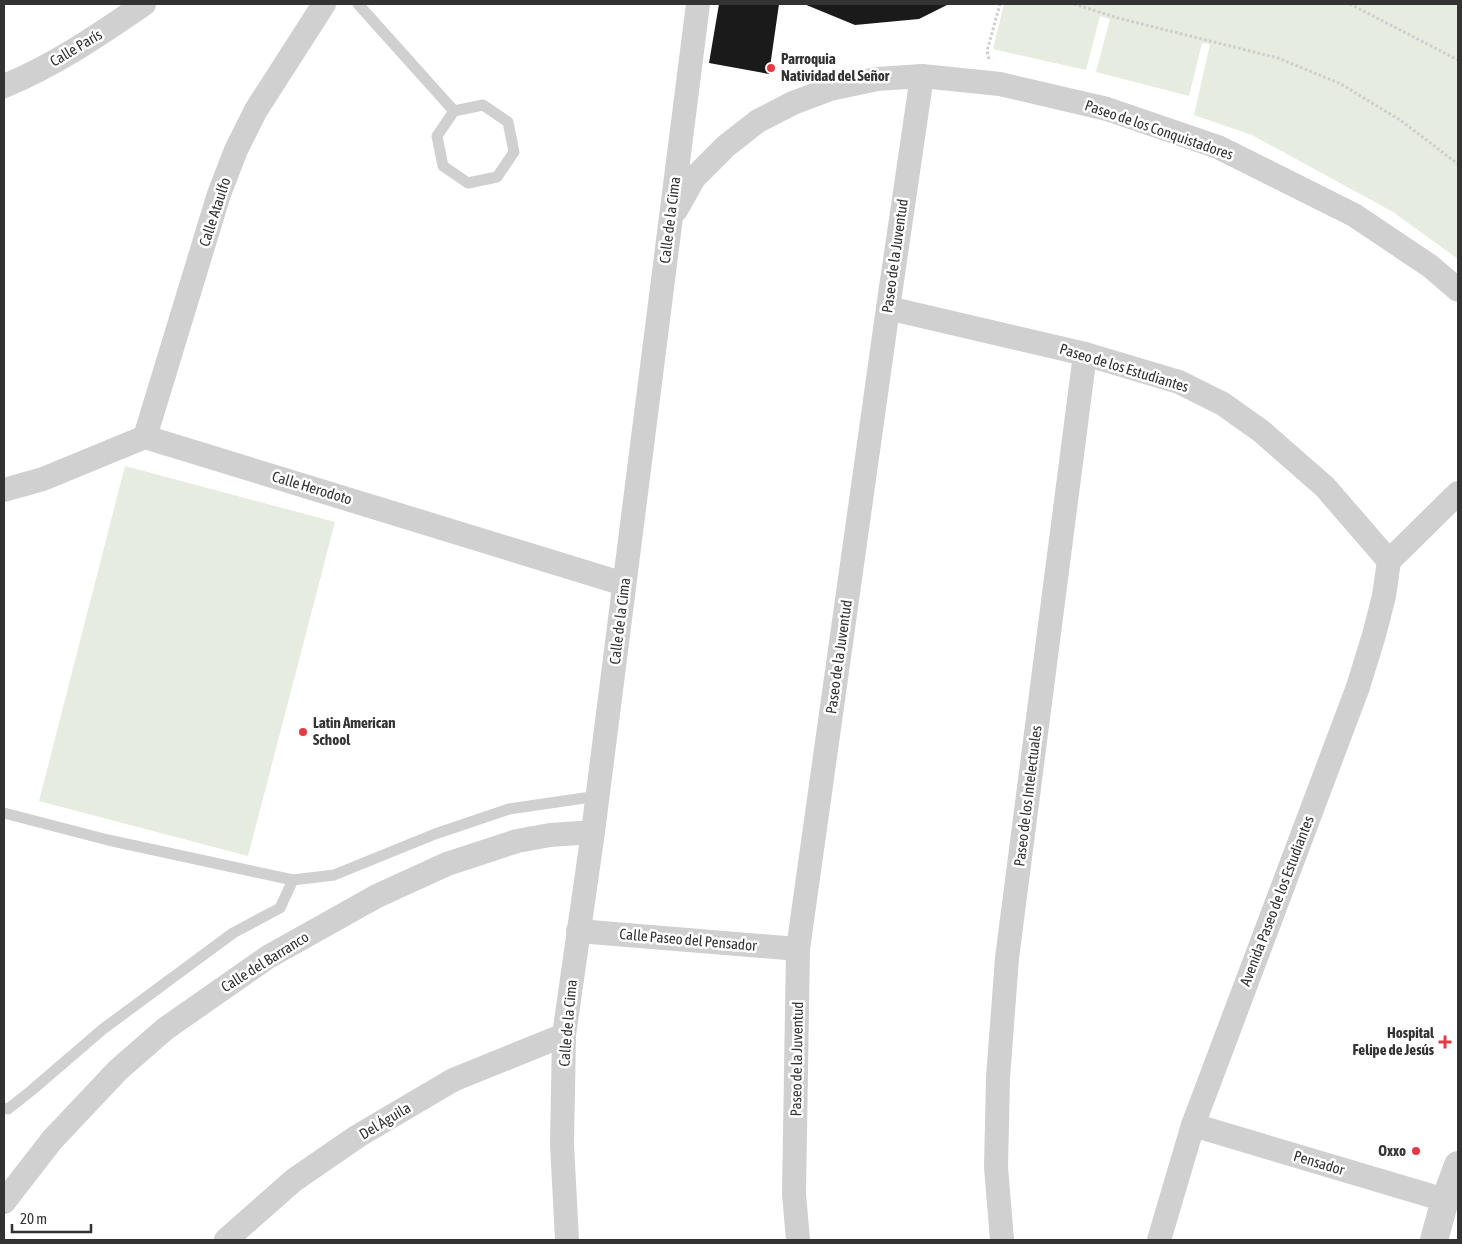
<svg xmlns="http://www.w3.org/2000/svg" width="1462" height="1244" font-family="'Asap Condensed',sans-serif">
  <style>
    .green { fill: #e6ecdf }
    .building { fill: #1a1a1a }
    .lines { fill: none; stroke-linecap: round; stroke-linejoin: round }
    .path { stroke: #cdcdcd; stroke-width: 3; stroke-dasharray: 2.5 2.5; stroke-linecap: butt }
    .service { stroke: #d0d0d0; stroke-width: 11 }
    .minor { stroke: #d0d0d0; stroke-width: 24 }
    .tertiary { stroke: #d0d0d0; stroke-width: 28 }
    .poi-dot { fill: #e63946; stroke: #fff; stroke-width: 2 }
    .labels { text-anchor: middle; stroke-width: 5; stroke-linejoin: round; paint-order: stroke }
    .street-label { font-size: 15px; fill: #333; stroke: #fff }
    .poi-label { font-size: 15px; font-weight: bold; fill: #333; stroke: #fff; text-anchor: start }
  </style>
  <rect width="100%" height="100%" fill="#fff"/>
  <g class="green">
    <path d="M1004,4h454v255l-65,-47 -141,-77 -58,-20 16,-71 -8,-1 -13,53 -93,-24 14,-53 -10,-3 -14,54 -93,-21z"/>
    <path d="M125,466l210,56 -87,334 -209,-55z"/>
  </g>
  <g class="building">
    <path d="M719,4h60l-10,70 -60,-11z"/>
    <path d="M804,4h145l-30,15 -64,6z"/>
  </g>
  <g class="lines">
    <g class="path">
      <path d="M1074,4l44,14 160,40 63,26 59,36 58,44"/>
      <path d="M1350,4l108,56"/>
      <path d="M989,59l-2,-8 13,-47"/>
    </g>
    <g class="service">
      <path d="M358,4l96,107"/>
      <path d="M483,105l25,17 6,30 -17,25 -29,6 -25,-17 -6,-30 17,-25z"/>
      <path d="M4,813l104,27 185,40 41,-5 101,-41 74,-25 89,-13"/>
      <path d="M4,1108l4,1 24,-19 71,-61 130,-96 47,-25 13,-28"/>
    </g>
    <g class="minor">
      <path d="M4,86c50,-20 96,-52 140,-82"/>
      <path d="M676,210l18,-32 32,-32 32,-25 35,-18 37,-14 47,-10 45,-3 78,8 107,25 111,38 136,68 76,51 28,24"/>
      <path d="M888,308l197,46 94,28 44,22 38,27 64,56 64,74"/>
      <path d="M145,437l74,-243 17,-44 20,-40 68,-106"/>
      <path d="M4,490l39,-11 102,-42 479,147"/>
      <path d="M1389,561l69,-68"/>
      <path d="M578,931l220,18"/>
      <path d="M1193,1125l252,75"/>
      <path d="M4,1202l48,-62 66,-70 47,-41 103,-72 109,-61 70,-32 70,-23 33,-6 43,-3"/>
      <path d="M226,1240l68,-60 64,-44 95,-56 111,-45"/>
      <path d="M567,1240l-5,-96 2,-109 29,-203 105,-828"/>
      <path d="M798,1240l-4,-46 4,-245 90,-641 34,-232"/>
      <path d="M1002,1240l-6,-73 2,-89 9,-120 78,-604"/>
      <path d="M1159,1240l34,-115 165,-438 16,-52 10,-39 5,-35"/>
    </g>
    <path class="tertiary" d="M1434,1240l11,-40 13,-35"/>
  </g>
  <g class="poi-dot">
    <circle cx="771" cy="68" r="5"/>
    <circle cx="303" cy="732" r="5"/>
    <path d="M1442.5 1034.5h5v5h5v5h-5v5h-5v-5h-5v-5h5z"/>
    <circle cx="1416" cy="1151" r="5"/>
  </g>
  <g class="labels">
    <g class="street-label">
      <text transform="translate(76 48) rotate(-31)" y="5">Calle París</text>
      <text transform="translate(1159 130) rotate(19)" y="5">Paseo de los Conquistadores</text>
      <text transform="translate(215 212) rotate(-72)" y="5">Calle Ataulfo</text>
      <text transform="translate(670 220) rotate(-83)" y="5">Calle de la Cima</text>
      <text transform="translate(895 256) rotate(-82)" y="5">Paseo de la Juventud</text>
      <text transform="translate(1124 368) rotate(17)" y="5">Paseo de los Estudiantes</text>
      <text transform="translate(312 488) rotate(17)" y="5">Calle Herodoto</text>
      <text transform="translate(620 621) rotate(-83)" y="5">Calle de la Cima</text>
      <text transform="translate(839 657) rotate(-82)" y="5">Paseo de la Juventud</text>
      <text transform="translate(1028 796) rotate(-83)" y="5">Paseo de los Intelectuales</text>
      <text transform="translate(1277 901) rotate(-69)" y="5">Avenida Paseo de los Estudiantes</text>
      <text transform="translate(688 940) rotate(5)" y="5">Calle Paseo del Pensador</text>
      <text transform="translate(265 962) rotate(-32)" y="5">Calle del Barranco</text>
      <text transform="translate(568 1023) rotate(-85)" y="5">Calle de la Cima</text>
      <text transform="translate(797 1059) rotate(-89)" y="5">Paseo de la Juventud</text>
      <text transform="translate(385 1121) rotate(-31)" y="5">Del Águila</text>
      <text transform="translate(1319 1163) rotate(17)" y="5">Pensador</text>
    </g>
    <g class="poi-label">
      <text x="781" y="64">Parroquia<tspan x="781" dy="17">Natividad del Señor</tspan></text>
      <text x="313" y="728">Latin American<tspan x="313" dy="17">School</tspan></text>
      <text x="1434" y="1038" text-anchor="end">Hospital<tspan x="1434" dy="17">Felipe de Jesús</tspan></text>
      <text x="1406" y="1156" text-anchor="end">Oxxo</text>
    </g>
  </g>
  <rect width="1462" height="1244" fill="none" stroke="#333333" stroke-width="10"/>
  <path d="M12 1224v8h79v-8" fill="none" stroke="#333333" stroke-width="2.5"/>
  <text x="20" y="1224" font-size="15" fill="#333333" stroke="#ffffff" stroke-width="4" paint-order="stroke">20 m</text>
</svg>
